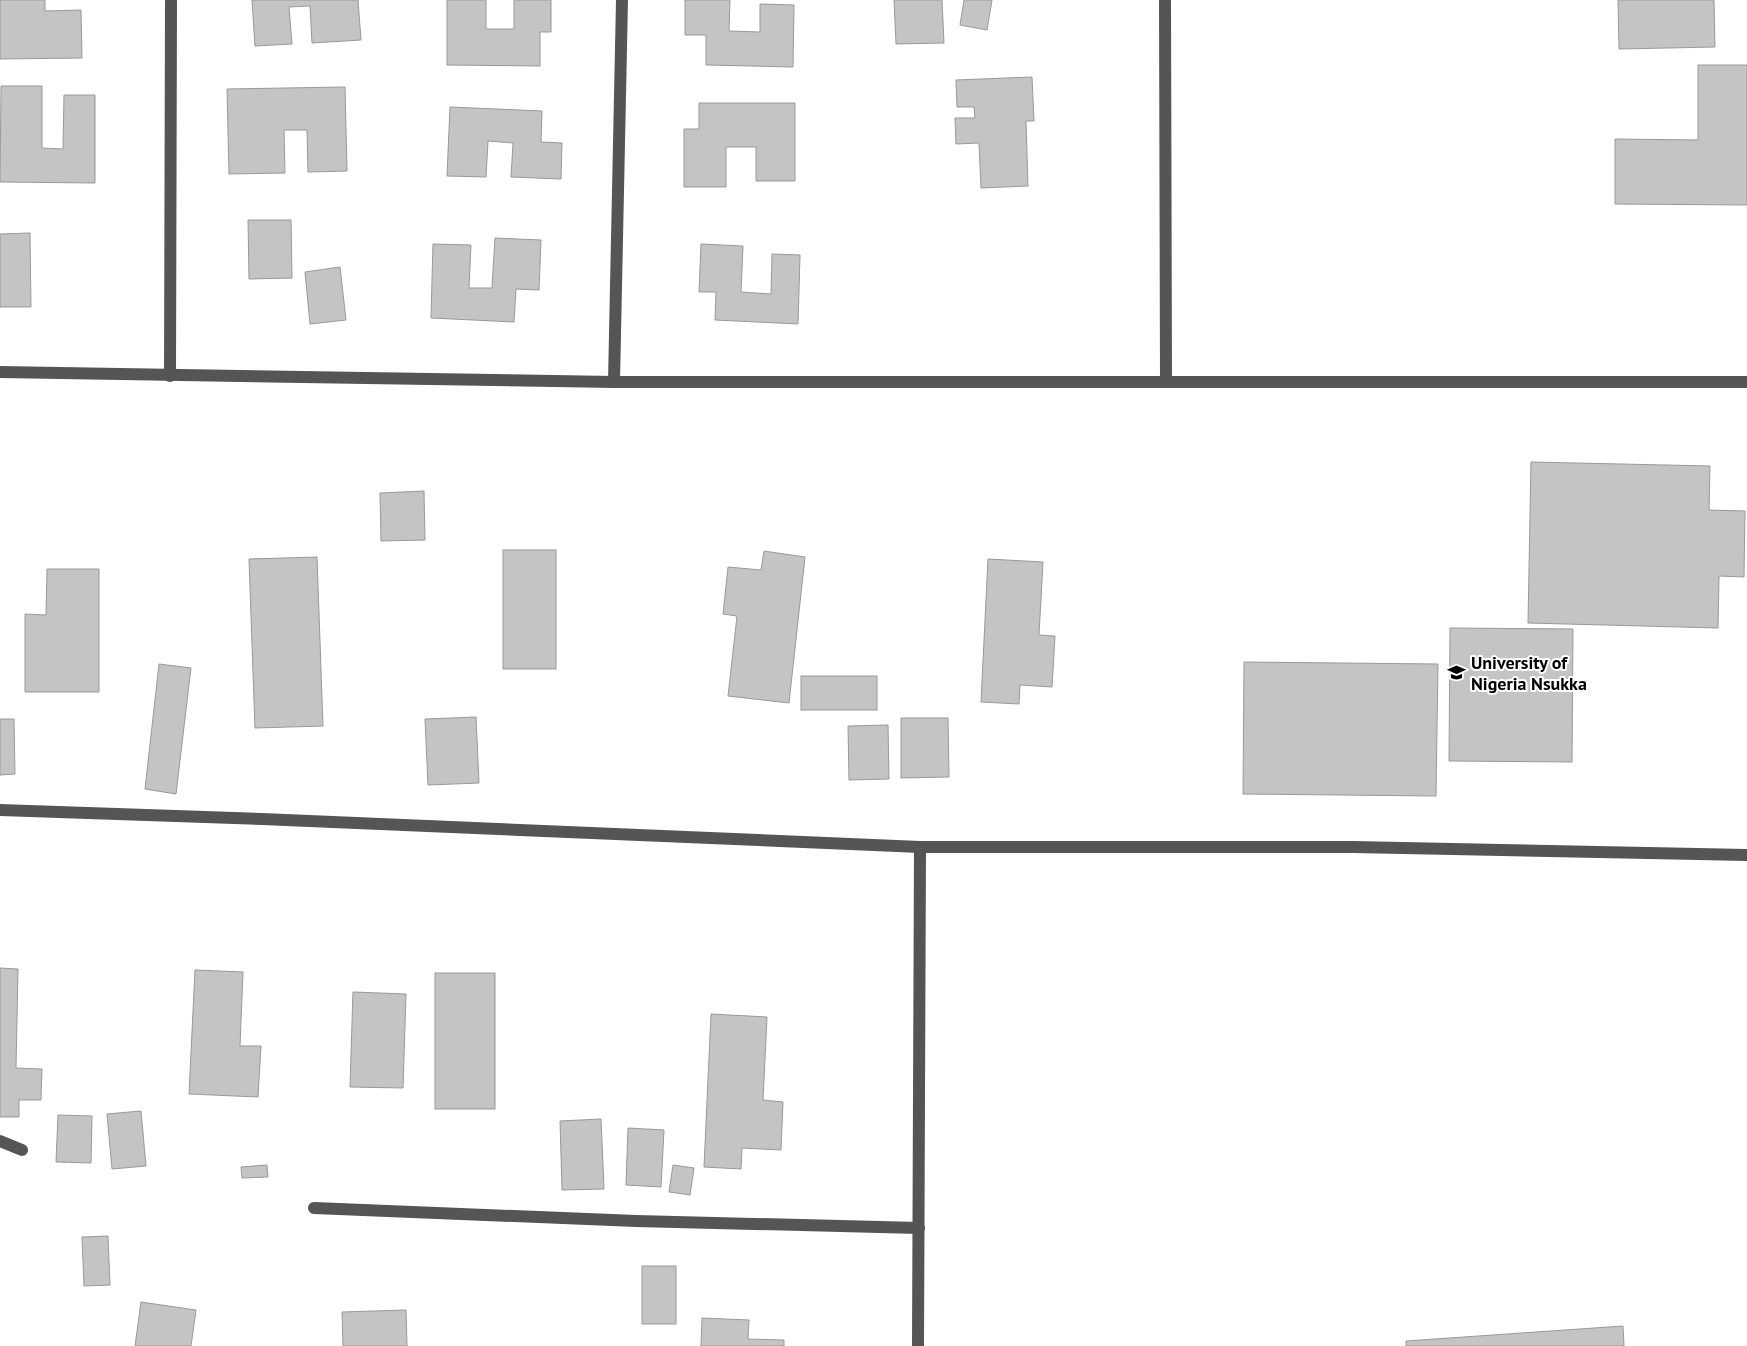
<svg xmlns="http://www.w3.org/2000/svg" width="1747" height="1346" font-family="'PT Sans',sans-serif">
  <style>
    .building { fill: #c4c4c4; stroke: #999 }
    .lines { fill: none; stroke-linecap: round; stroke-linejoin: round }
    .minor { stroke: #555; stroke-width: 12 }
    .labels { text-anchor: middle; stroke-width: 4; stroke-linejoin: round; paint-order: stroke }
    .poi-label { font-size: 18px; font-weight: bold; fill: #000; stroke: #fff; text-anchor: start }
  </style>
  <rect width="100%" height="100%" fill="#fff"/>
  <g class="building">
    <path d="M0,0h45v11l36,-1 1,48 -82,1z"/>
    <path d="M252,0h106l3,40 -49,3 -2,-37 -21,1 3,37 -37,2z"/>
    <path d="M447,0h39v29h28v-29h37v32h-11v34l-93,-1z"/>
    <path d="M685,0h45l-1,31 31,1v-28l34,1 -1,62 -87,-2v-30h-21z"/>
    <path d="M894,0h48l2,43 -48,1z"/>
    <path d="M964,0h28l-5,30 -27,-5z"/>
    <path d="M1618,0h96l1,47 -96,2z"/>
    <path d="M1698,65h49v140l-132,-1v-65l83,1z"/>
    <path d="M1032,77l2,44h-8l2,65 -47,2 -2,-45 -23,1 -1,-26h20l-1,-11h-17l-1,-27z"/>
    <path d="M1,86h41v62l21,1 1,-54h31v88l-95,-1z"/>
    <path d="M345,87l2,84 -39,1 -1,-42h-23l1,43 -56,1 -2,-85z"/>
    <path d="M699,103h96v78h-39v-34h-30v40h-42v-58h15z"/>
    <path d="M450,107l92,4 -1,31 21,1 -1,36 -50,-2 2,-34 -25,-2 -2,36 -39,-1z"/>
    <path d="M248,220h43l1,58 -43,1z"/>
    <path d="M30,233l1,74h-31v-73z"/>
    <path d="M495,238l46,2 -2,50 -23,-1 -2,33 -83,-4 2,-74 38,1 -2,43h23z"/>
    <path d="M701,244l42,2 -2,46 30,2 1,-40 28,1 -2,69 -83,-4 1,-28h-17z"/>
    <path d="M340,267l6,53 -36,4 -5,-52z"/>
    <path d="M1531,462l179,4 -1,44 36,1 -1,66 -25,-1 -1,52 -190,-5z"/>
    <path d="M424,491l1,49 -44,1 -1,-48z"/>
    <rect x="503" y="550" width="53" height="119"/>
    <path d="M764,551l41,6 -16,146 -61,-7 9,-80 -14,-2 5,-47 33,3z"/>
    <path d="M317,557l6,169 -68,2 -6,-169z"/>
    <path d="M988,559l55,3 -4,73 16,1 -3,51 -32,-2 -1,19 -38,-2z"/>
    <path d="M47,569h52v123h-74v-78l21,1z"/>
    <path d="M1450,628l123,1 -1,133 -123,-1z"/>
    <path d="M1244,662l194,2 -2,132 -193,-2z"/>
    <path d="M159,664l32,4 -15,126 -31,-5z"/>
    <rect x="801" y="676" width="76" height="34"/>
    <path d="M476,717l3,66 -51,2 -3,-66z"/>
    <path d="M901,718h47l1,59 -48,1z"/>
    <path d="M0,719h14l1,55 -15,1z"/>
    <path d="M888,725l1,54 -40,1 -1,-54z"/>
    <path d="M0,968l18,1 -2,99 26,1 -1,31h-22v17h-19z"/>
    <path d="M195,970l48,2 -3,74h21l-3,51 -69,-3z"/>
    <rect x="435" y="973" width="60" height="136"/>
    <path d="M353,992l53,2 -3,94 -53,-1z"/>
    <path d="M711,1014l56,3 -4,83 20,2 -2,48 -39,-2 -1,21 -37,-2z"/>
    <path d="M141,1111l5,55 -34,3 -5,-55z"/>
    <path d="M58,1115l34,1 -1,47 -35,-1z"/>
    <path d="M601,1119l3,70 -42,1 -2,-69z"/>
    <path d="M628,1128l36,2 -3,57 -35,-2z"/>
    <path d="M267,1165l1,12 -26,1 -1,-11z"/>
    <path d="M673,1165l21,3 -4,27 -21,-3z"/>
    <path d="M108,1236l2,49 -26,1 -2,-49z"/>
    <rect x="642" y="1266" width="34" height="58"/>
    <path d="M141,1302l55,8 -5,36h-56z"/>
    <path d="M406,1310l1,36h-64l-1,-34z"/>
    <path d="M702,1318l47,2 -1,19 36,1v6h-83z"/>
    <path d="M1623,1326l1,20h-218v-5z"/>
  </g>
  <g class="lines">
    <g class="minor">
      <path d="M1165,0l1,381"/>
      <path d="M0,372l614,10h1133"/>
      <path d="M170,376l1,-376"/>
      <path d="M614,382l8,-382"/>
      <path d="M0,810l262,9 658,28h433l394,8"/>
      <path d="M0,1141l22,9"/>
      <path d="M314,1208l322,13 283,7"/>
      <path d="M918,1346l2,-499"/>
    </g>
  </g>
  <defs>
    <symbol id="university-bare" viewBox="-9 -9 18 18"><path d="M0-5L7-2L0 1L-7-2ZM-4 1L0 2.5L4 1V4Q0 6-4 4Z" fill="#000" stroke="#fff" stroke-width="2.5" paint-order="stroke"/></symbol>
  </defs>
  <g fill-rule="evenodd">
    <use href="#university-bare" x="1444" y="660" width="25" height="25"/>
  </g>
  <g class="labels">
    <g class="poi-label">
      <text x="1471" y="669">University of<tspan x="1471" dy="21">Nigeria Nsukka</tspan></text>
    </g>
  </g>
</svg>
